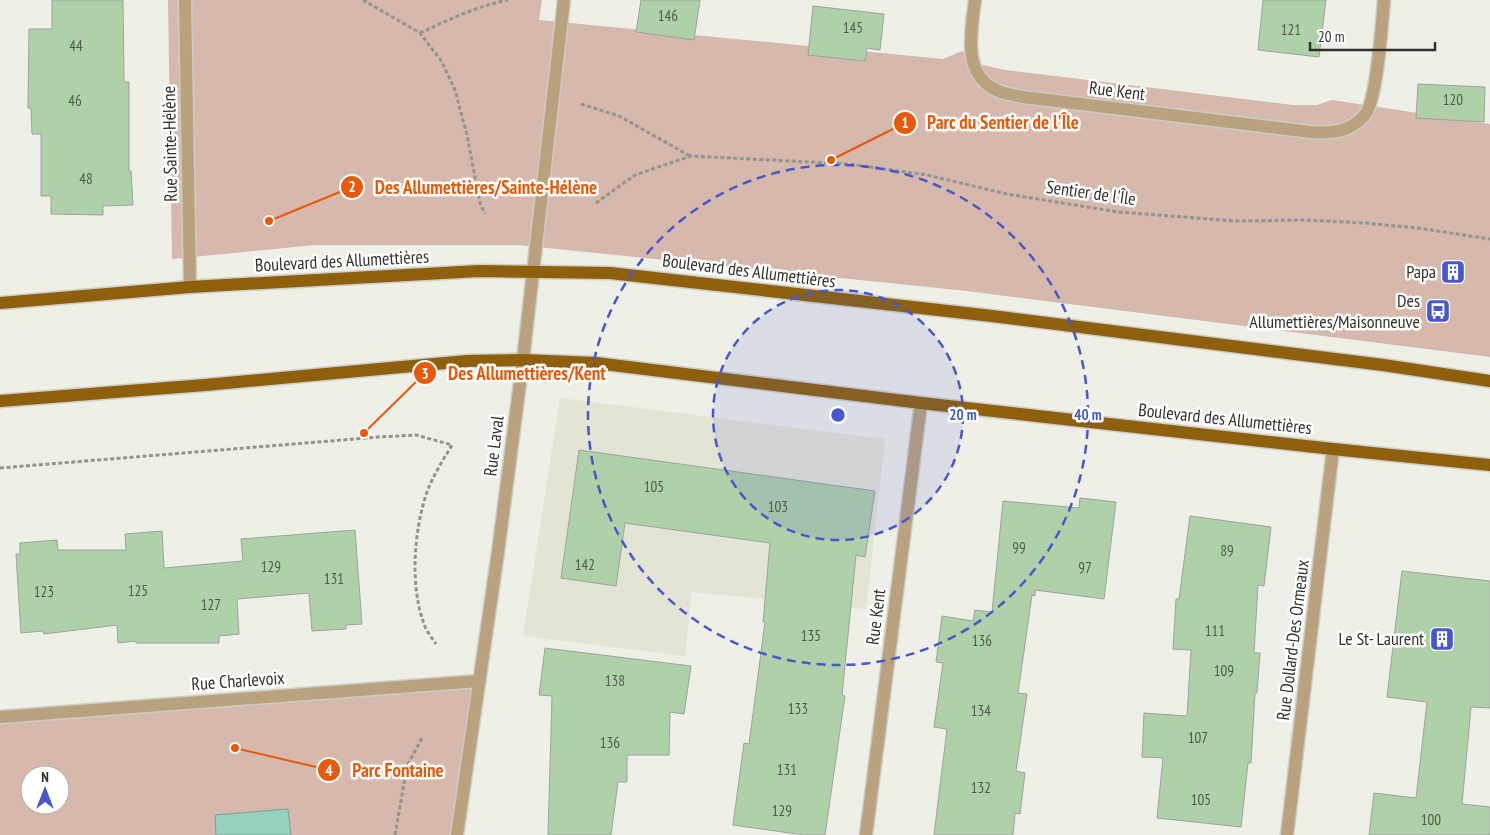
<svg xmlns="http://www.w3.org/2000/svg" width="1490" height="835" font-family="'PT Sans Narrow',sans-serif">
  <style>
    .built { fill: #e4e4d5 }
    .green { fill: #d7b8ac; fill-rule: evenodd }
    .water { fill: #96d1bf; stroke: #78a194 }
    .building { fill: #afd1a9; stroke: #9ea39d }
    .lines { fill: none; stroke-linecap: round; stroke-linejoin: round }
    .minor-casing { stroke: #cccdc6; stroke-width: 15 }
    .major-casing { stroke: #cccdc6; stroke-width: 15 }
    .path { stroke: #93948e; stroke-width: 3; stroke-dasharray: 4 2.5; stroke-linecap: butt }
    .minor { stroke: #bba27f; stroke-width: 12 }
    .major { stroke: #8e600d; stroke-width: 12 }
    .ring { fill: none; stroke: #4758cc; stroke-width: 2.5; stroke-dasharray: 9 6 }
    .labels { text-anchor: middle; stroke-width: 5; stroke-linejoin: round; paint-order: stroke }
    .number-label { font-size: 15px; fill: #50594d }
    .street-label { font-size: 18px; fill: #31312e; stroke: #fffffe }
    .poi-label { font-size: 18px; fill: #31312e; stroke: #fffffe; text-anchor: end }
    .centre { fill: #4758cc; stroke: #fffffe; stroke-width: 2.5 }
    .ring-label { font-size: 15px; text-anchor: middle; font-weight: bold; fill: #4758cc; stroke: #fffffe; stroke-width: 5; stroke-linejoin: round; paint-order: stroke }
    .leader { fill: none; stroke: #e8590c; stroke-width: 2 }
    .callout-dot { fill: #e8590c; stroke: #fffffe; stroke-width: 2 }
    .mark-label { font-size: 15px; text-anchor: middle; font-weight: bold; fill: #fff }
    .callout-label { font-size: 19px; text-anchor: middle; font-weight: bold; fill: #e8590c; stroke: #fffffe; stroke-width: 5; stroke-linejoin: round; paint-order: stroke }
  </style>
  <rect width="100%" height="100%" fill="#eeefe7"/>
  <path class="built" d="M560,398l325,41 -19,170 -174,-17 -7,64 -162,-20z"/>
  <g class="green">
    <path d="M168,0h374l-3,20 404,39 19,-8 17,13 26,6 288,35h24l15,-5 158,24v233l-523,-66 -449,-46h-203l-143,14z"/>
    <path d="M479,681l-22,154h-457v-118zM30,775h30v30h-30z"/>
  </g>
  <path class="water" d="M288,809l3,26h-75l-1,-20z"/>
  <g class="building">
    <path d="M52,0h71l1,82h5v89h2l2,34 -30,1v9l-52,-1v-18h-10v-62h-9l-1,-26h-3l1,-79h23z"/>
    <path d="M641,0h59l-6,40 -58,-8z"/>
    <path d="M1263,0h63l-7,57 -61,-7z"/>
    <path d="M813,6l71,8 -4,36 -13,-2 -2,13 -57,-6z"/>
    <path d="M1418,84l67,3 -1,35 -68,-4z"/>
    <path d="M579,450l296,41 -10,66 -9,-2 -14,140 3,1 -20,139h-21l-71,-10 11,-82 5,1 16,-122h-2l7,-79 -145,-20 -9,63 -55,-8z"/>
    <path d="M1080,498l36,4 -12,97 -69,-9v6l-3,-1 -14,98 9,1 -11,77 9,2 -5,41 -5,-1 -2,22h-79l13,-106 -13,-2 9,-64 -7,-1 6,-46 31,5 2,-11 17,2 11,-111 76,7z"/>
    <path d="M1190,516l81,11 -7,59 -6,-1 -4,68h6l-3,40h-2l-4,70h-3l-7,64 -84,-9 6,-60 -21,-1 2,-44 43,3 4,-66 -18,-1 3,-50h3z"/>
    <path d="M355,530l7,94 -16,1v4l-34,2 -3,-38 -72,6 2,35 -20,2v7h-83v-2l-18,2 -1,-18 -73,9 -1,-3 -22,2 -5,-79h4v-11l37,-3 1,10h68l-1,-16 37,-3 2,37 79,-7 -2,-22z"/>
    <path d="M1402,571l88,10v127l-19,-1 -9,97 28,3v28h-121l5,-42 42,5 11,-96 -40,-5z"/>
    <path d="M545,648l146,18 -7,48 -14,-2 -1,43h-42v27h-9l-7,53h-63l4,-139 -13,-1z"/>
  </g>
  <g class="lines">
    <defs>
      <g id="minor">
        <path d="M185,0l5,287"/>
        <path d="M975,0c-4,31 -13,74 21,90 8,4 18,5 27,7l288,35c22,1 37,1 53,-16 13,-13 18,-94 20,-116"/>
        <path d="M0,717l479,-36"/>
        <path d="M457,835l41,-283 25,-192 41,-360"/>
        <path d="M866,835l55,-432"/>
        <path d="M1287,835l46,-386"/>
      </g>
      <g id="major">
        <path d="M0,303l190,-16 289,-16 131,2 382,43 391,49 107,16"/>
        <path d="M0,401l205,-16 262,-24 56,-1 73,3 325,40 412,46 157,16"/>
      </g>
    </defs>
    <use href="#minor" class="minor-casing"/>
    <use href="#major" class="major-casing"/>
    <g class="path">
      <path d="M363,0l57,33 22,29 13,28 12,45 13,68 5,11"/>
      <path d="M420,33c28,-13 57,-27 88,-33"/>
      <path d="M581,104l38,12 71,40"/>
      <path d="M596,203l39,-28 56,-19 158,8 78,11 80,19 111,18 119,9 67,-1 60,3 54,5 72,11"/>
      <path d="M0,468l379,-31 37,-2 36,10c-9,15 -19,31 -25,47 -13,38 -17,91 -4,129 2,8 8,16 13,23"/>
      <path d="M395,835l12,-69 16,-30"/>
    </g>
    <use href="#minor" class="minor"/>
    <use href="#major" class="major"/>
  </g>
  <circle cx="838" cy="415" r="125" fill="#4758cc" fill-opacity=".12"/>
  <g class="ring">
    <circle cx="838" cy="415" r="125"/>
    <circle cx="838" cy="415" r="250"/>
  </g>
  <defs>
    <symbol id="building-square" viewBox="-11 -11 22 22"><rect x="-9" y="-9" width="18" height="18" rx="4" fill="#4758cc" stroke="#fffffe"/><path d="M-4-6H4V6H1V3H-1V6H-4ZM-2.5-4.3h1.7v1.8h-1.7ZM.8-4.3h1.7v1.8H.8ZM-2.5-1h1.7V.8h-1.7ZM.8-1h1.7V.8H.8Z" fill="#fff"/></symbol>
    <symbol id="bus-square" viewBox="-11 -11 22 22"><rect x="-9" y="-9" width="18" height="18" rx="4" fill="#4758cc" stroke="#fffffe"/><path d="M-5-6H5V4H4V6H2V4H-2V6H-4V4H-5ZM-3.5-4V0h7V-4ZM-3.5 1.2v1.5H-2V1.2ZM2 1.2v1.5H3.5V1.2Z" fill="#fff"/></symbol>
  </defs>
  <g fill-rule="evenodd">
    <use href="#building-square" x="1439" y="258" width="28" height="28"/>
    <use href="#bus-square" x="1424" y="297" width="28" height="28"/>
    <use href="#building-square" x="1428" y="625" width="28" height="28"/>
  </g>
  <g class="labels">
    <g class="number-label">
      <text x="668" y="21">146</text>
      <text x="853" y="33">145</text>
      <text x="1291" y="35">121</text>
      <text x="76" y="51">44</text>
      <text x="1453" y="105">120</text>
      <text x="75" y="106">46</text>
      <text x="86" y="184">48</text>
      <text x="654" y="492">105</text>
      <text x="778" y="512">103</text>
      <text x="1019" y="553">99</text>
      <text x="1227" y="556">89</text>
      <text x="585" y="570">142</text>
      <text x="271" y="572">129</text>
      <text x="1085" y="573">97</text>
      <text x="334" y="584">131</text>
      <text x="138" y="596">125</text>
      <text x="44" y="597">123</text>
      <text x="211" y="610">127</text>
      <text x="1215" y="636">111</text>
      <text x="811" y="641">135</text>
      <text x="982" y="646">136</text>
      <text x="1224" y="676">109</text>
      <text x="615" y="686">138</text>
      <text x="798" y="714">133</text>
      <text x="981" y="716">134</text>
      <text x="1198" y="743">107</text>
      <text x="610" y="748">136</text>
      <text x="787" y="775">131</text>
      <text x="981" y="793">132</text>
      <text x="1201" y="805">105</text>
      <text x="782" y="816">129</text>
      <text x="1431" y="825">100</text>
    </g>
    <g class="street-label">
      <text transform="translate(1117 91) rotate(7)" y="6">Rue Kent</text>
      <text transform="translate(170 144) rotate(-91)" y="6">Rue Sainte-Hélène</text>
      <text transform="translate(1091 193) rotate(8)" y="6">Sentier de l'Île</text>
      <text transform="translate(342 261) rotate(-3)" y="6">Boulevard des Allumettières</text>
      <text transform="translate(749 271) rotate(7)" y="6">Boulevard des Allumettières</text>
      <text transform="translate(1225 419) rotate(6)" y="6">Boulevard des Allumettières</text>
      <text transform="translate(494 446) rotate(-83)" y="6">Rue Laval</text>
      <text transform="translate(876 617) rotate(-83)" y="6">Rue Kent</text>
      <text transform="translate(1293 640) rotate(-83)" y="6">Rue Dollard-Des Ormeaux</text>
      <text transform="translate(238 681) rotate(-4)" y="6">Rue Charlevoix</text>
    </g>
    <g class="poi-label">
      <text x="1436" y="278">Papa</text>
      <text x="1420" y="307">Des<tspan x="1420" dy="21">Allumettières/Maisonneuve</tspan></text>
      <text x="1424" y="645">Le St- Laurent</text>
    </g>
  </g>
  <circle cx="838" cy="415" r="8" class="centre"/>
  <g class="ring-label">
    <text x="963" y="420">20 m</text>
    <text x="1088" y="420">40 m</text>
  </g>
  <path class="leader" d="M831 160L905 123M269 221L352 187M364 433L425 373M235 748L329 770"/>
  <g class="callout-dot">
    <circle cx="831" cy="160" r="5"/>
    <circle cx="269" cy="221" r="5"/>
    <circle cx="364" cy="433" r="5"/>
    <circle cx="235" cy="748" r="5"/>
    <circle cx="905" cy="123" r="12"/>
    <circle cx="352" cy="187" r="12"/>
    <circle cx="425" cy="373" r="12"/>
    <circle cx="329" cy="770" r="12"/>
  </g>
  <g class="mark-label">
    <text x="905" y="128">1</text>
    <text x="352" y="192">2</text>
    <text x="425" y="379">3</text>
    <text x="329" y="776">4</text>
  </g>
  <g class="callout-label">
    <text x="1003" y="129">Parc du Sentier de l'Île</text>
    <text x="486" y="194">Des Allumettières/Sainte-Hélène</text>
    <text x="527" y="380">Des Allumettières/Kent</text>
    <text x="398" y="777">Parc Fontaine</text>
  </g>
  <g transform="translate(45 790)"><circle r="24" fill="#fffffe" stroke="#adadab"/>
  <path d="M0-4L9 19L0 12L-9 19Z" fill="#4758cc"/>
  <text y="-8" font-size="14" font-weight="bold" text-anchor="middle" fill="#31312e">N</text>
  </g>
  <path d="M1310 42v8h125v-8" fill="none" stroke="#31312e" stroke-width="2.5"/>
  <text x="1318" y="42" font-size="15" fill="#31312e" stroke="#fffffe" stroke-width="4" paint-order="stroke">20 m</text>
</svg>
